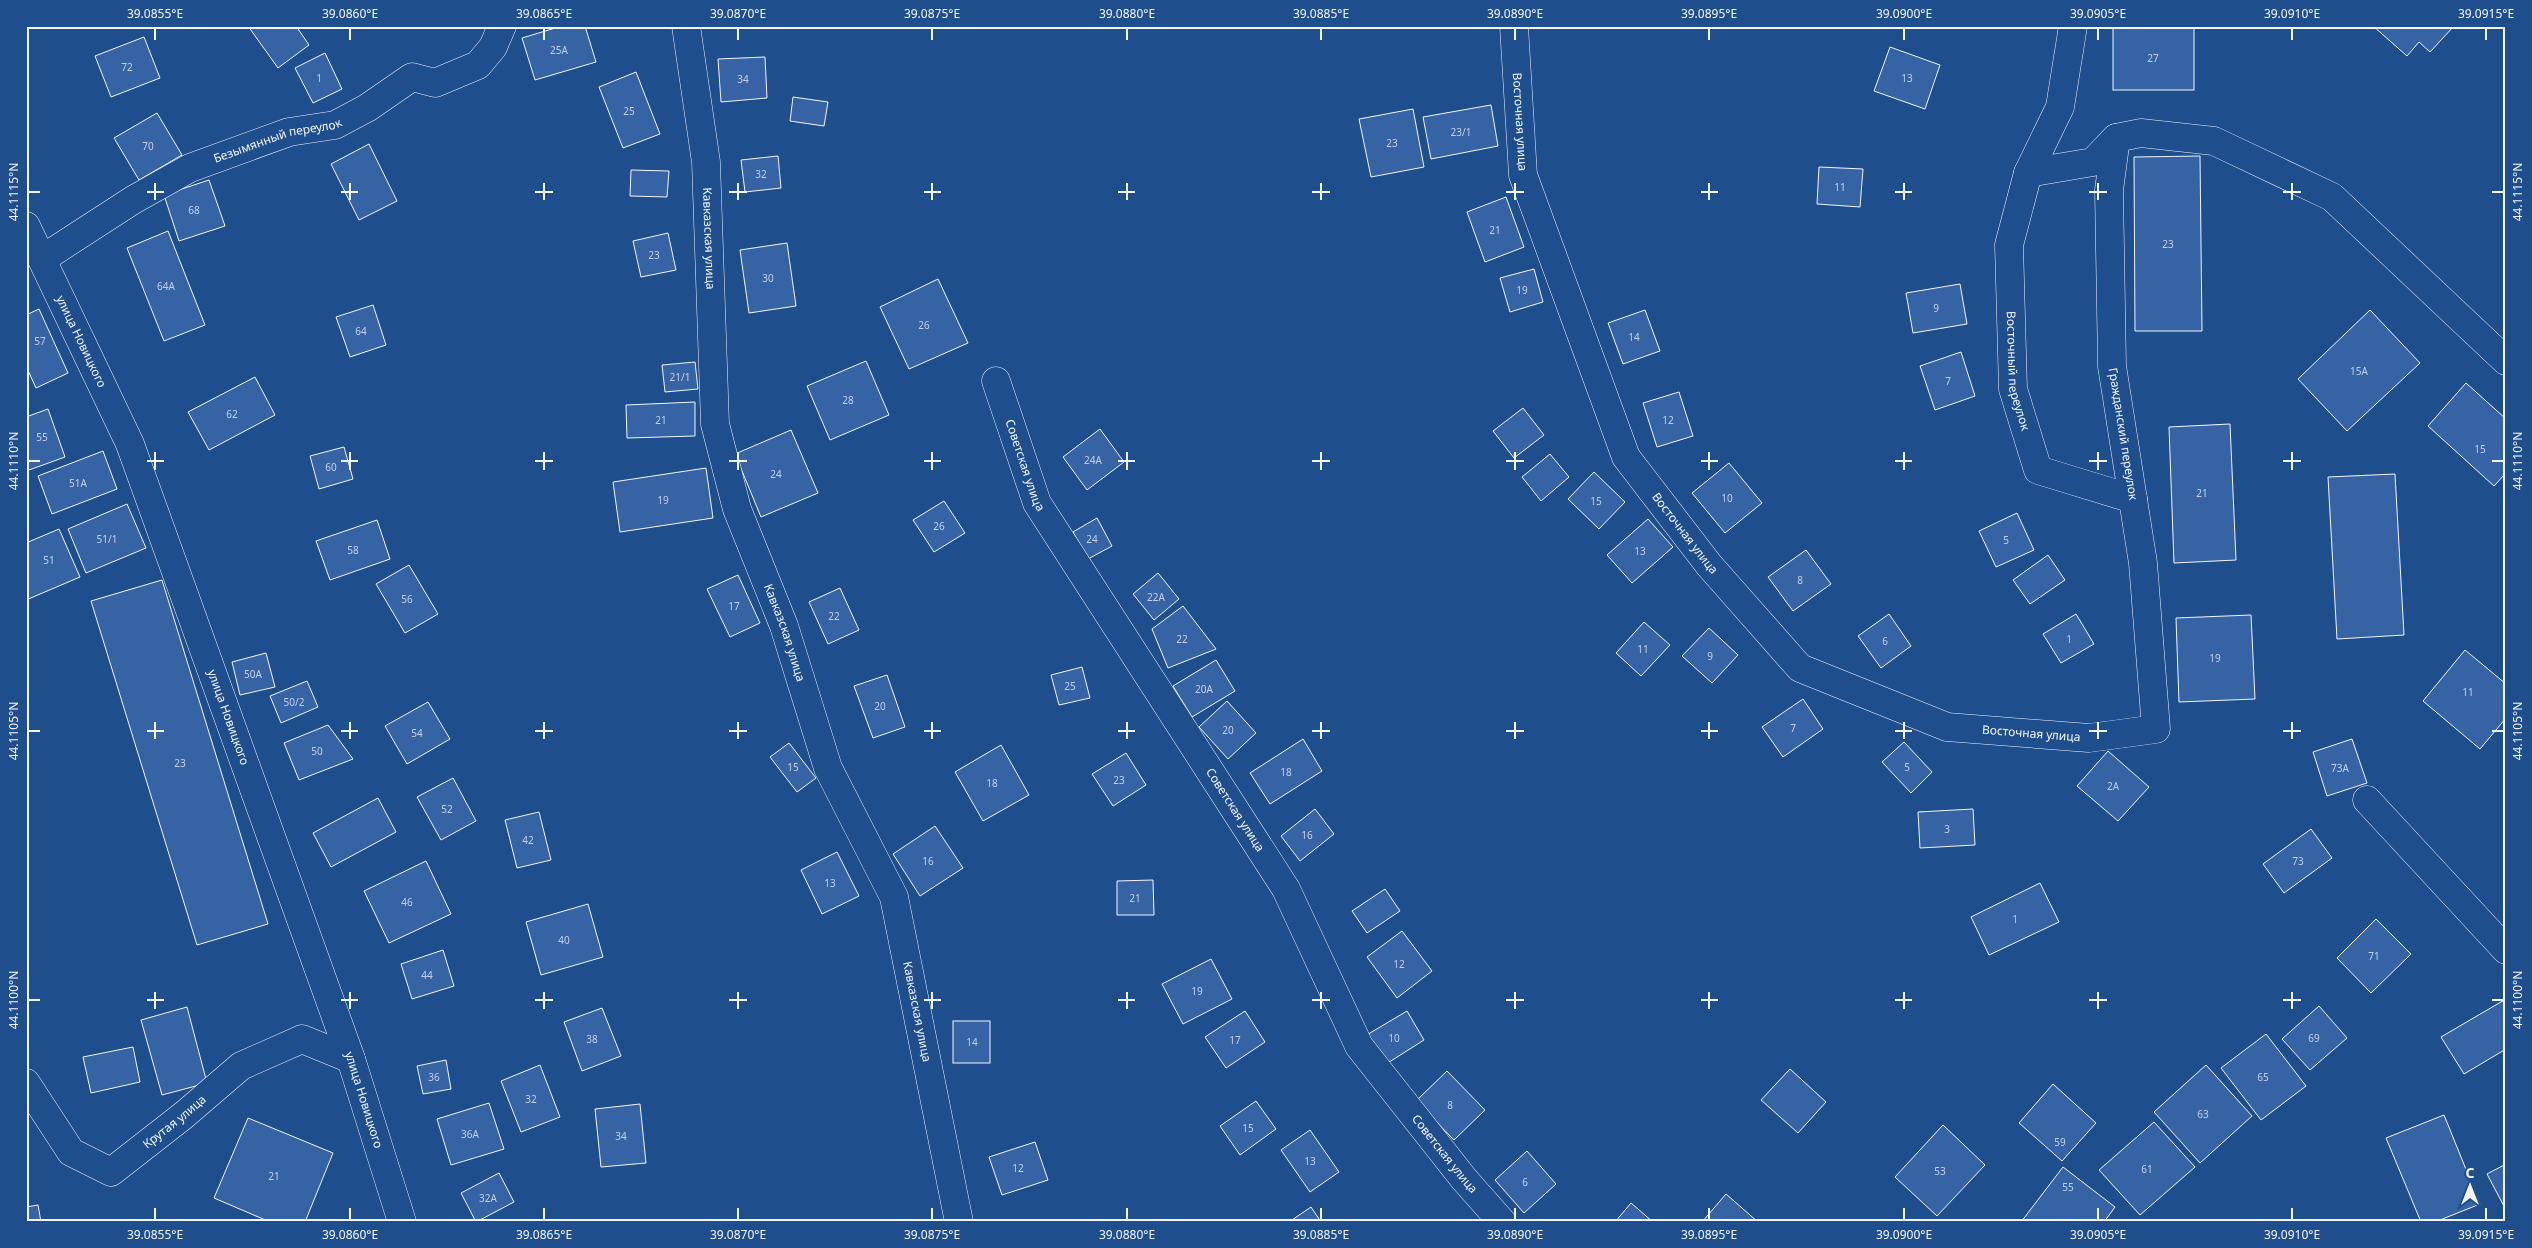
<svg xmlns="http://www.w3.org/2000/svg" width="2532" height="1248" font-family="'Noto Sans',sans-serif">
  <style>
    .building { fill: #3563a3; stroke: #f2f6ff }
    .lines { fill: none; stroke-linecap: round; stroke-linejoin: round }
    .minor-casing { stroke: #f2f6ff; stroke-width: 29 }
    .minor { stroke: #1f4e8c; stroke-width: 28 }
    .ticks { fill: none; stroke: #f2f6ff; stroke-width: 2 }
    .labels { text-anchor: middle; stroke-width: 4; stroke-linejoin: round; paint-order: stroke }
    .number-label { font-size: 10px; fill: #c3d1e8 }
    .street-label { font-size: 12px; fill: #f2f6ff; stroke: #1f4e8c }
    .neatline { fill: none; stroke: #f2f6ff; stroke-width: 2 }
    .ticks-label { font-size: 12px; text-anchor: middle; fill: #f2f6ff }
  </style>
  <rect width="100%" height="100%" fill="#1f4e8c"/>
  <g class="building">
    <path d="M248,26h48l13,19 -31,23z"/>
    <path d="M562,26h23l11,36 -61,18 -13,-42z"/>
    <rect x="2113" y="26" width="81" height="64"/>
    <path d="M2373,26h81l-24,26 -11,-10 -12,14z"/>
    <path d="M144,37l16,41 -49,19 -16,-41z"/>
    <path d="M1890,47l50,18 -15,44 -51,-18z"/>
    <path d="M325,53l17,36 -29,14 -18,-35z"/>
    <path d="M765,57l2,41 -46,4 -3,-43z"/>
    <path d="M636,72l24,62 -37,14 -24,-61z"/>
    <path d="M793,97l35,5 -4,24 -34,-5z"/>
    <path d="M1491,105l7,41 -67,13 -8,-42z"/>
    <path d="M1413,109l11,58 -53,10 -12,-58z"/>
    <path d="M157,113l25,42 -43,25 -25,-42z"/>
    <path d="M369,144l28,57 -38,19 -28,-56z"/>
    <path d="M778,156l3,32 -36,4 -4,-32z"/>
    <path d="M2200,156l2,175h-67l-1,-174z"/>
    <path d="M1819,167l44,2 -3,38 -43,-3z"/>
    <path d="M631,170l38,1 -2,26 -37,-1z"/>
    <path d="M209,180l16,46 -46,15 -15,-46z"/>
    <path d="M1506,197l18,50 -39,15 -18,-50z"/>
    <path d="M168,231l37,94 -41,16 -37,-93z"/>
    <path d="M668,233l8,37 -35,7 -8,-36z"/>
    <path d="M787,243l9,63 -47,7 -9,-63z"/>
    <path d="M1534,269l9,33 -33,10 -10,-34z"/>
    <path d="M938,279l30,64 -59,26 -29,-62z"/>
    <path d="M1960,284l7,40 -54,9 -7,-40z"/>
    <path d="M373,305l13,40 -36,12 -14,-40z"/>
    <path d="M39,309l29,64 -32,15 -10,-22v-51z"/>
    <path d="M1645,310l15,41 -37,13 -15,-41z"/>
    <path d="M2370,310l50,53 -73,68 -49,-52z"/>
    <path d="M1961,352l14,44 -40,14 -15,-44z"/>
    <path d="M866,361l23,54 -59,25 -23,-54z"/>
    <path d="M695,362l3,27 -33,3 -3,-27z"/>
    <path d="M255,377l20,38 -66,35 -21,-38z"/>
    <path d="M2466,383l40,36v54l-12,13 -66,-60z"/>
    <path d="M1679,392l14,44 -36,11 -14,-44z"/>
    <path d="M695,402v34l-68,2 -1,-33z"/>
    <path d="M1523,408l21,27 -30,23 -21,-27z"/>
    <path d="M48,409l17,48 -36,13 -3,-8v-45z"/>
    <path d="M2230,424l6,136 -62,3 -5,-136z"/>
    <path d="M1100,429l24,33 -37,28 -24,-33z"/>
    <path d="M791,430l27,63 -57,24 -26,-63z"/>
    <path d="M344,447l9,32 -34,10 -9,-33z"/>
    <path d="M103,451l14,38 -65,25 -14,-38z"/>
    <path d="M1550,454l19,23 -28,24 -19,-24z"/>
    <path d="M1729,463l33,40 -37,30 -33,-40z"/>
    <path d="M706,468l7,50 -93,14 -7,-50z"/>
    <path d="M1594,472l31,30 -26,27 -31,-30z"/>
    <path d="M2395,474l9,161 -67,4 -9,-162z"/>
    <path d="M944,501l21,32 -31,19 -21,-32z"/>
    <path d="M127,504l19,44 -60,25 -18,-44z"/>
    <path d="M2017,513l17,37 -38,17 -17,-36z"/>
    <path d="M1097,518l15,28 -24,13 -15,-27z"/>
    <path d="M1648,519l25,28 -41,36 -25,-28z"/>
    <path d="M377,520l13,39 -60,21 -14,-39z"/>
    <path d="M59,529l21,48 -54,23v-57z"/>
    <path d="M1806,550l25,34 -38,27 -25,-34z"/>
    <path d="M2048,555l17,25 -35,24 -17,-24z"/>
    <path d="M409,565l29,49 -33,19 -29,-49z"/>
    <path d="M1158,573l21,26 -25,21 -21,-26z"/>
    <path d="M738,575l22,48 -30,14 -23,-48z"/>
    <path d="M162,580l106,344 -71,21 -106,-344z"/>
    <path d="M840,588l19,42 -31,14 -19,-42z"/>
    <path d="M1183,606l33,43 -48,19 -16,-39z"/>
    <path d="M1889,614l22,32 -30,22 -23,-32z"/>
    <path d="M2076,614l18,30 -33,19 -18,-29z"/>
    <path d="M2251,615l4,84 -76,3 -3,-84z"/>
    <path d="M1644,622l26,23 -29,31 -25,-23z"/>
    <path d="M1709,628l29,27 -26,28 -30,-27z"/>
    <path d="M2465,650l41,34v34l-26,31 -57,-48z"/>
    <path d="M266,653l9,34 -35,8 -8,-33z"/>
    <path d="M1216,660l19,31 -43,26 -19,-31z"/>
    <path d="M1082,667l8,31 -31,7 -8,-30z"/>
    <path d="M887,675l18,52 -32,11 -19,-52z"/>
    <path d="M307,681l11,26 -37,16 -11,-27z"/>
    <path d="M1803,699l20,30 -40,28 -21,-30z"/>
    <path d="M1227,701l29,32 -28,26 -29,-32z"/>
    <path d="M428,702l22,37 -43,25 -22,-38z"/>
    <path d="M328,725l25,34 -54,21 -15,-37z"/>
    <path d="M1303,739l19,32 -52,33 -20,-31z"/>
    <path d="M2352,739l15,44 -40,13 -14,-44z"/>
    <path d="M1904,742l28,30 -21,21 -29,-31z"/>
    <path d="M789,743l27,35 -19,14 -27,-35z"/>
    <path d="M1001,745l28,50 -46,26 -28,-49z"/>
    <path d="M2108,751l41,36 -31,34 -41,-35z"/>
    <path d="M1126,753l20,32 -33,21 -21,-32z"/>
    <path d="M453,778l23,43 -35,19 -24,-43z"/>
    <path d="M378,798l18,34 -65,35 -18,-34z"/>
    <path d="M1315,809l19,25 -34,27 -19,-25z"/>
    <path d="M1973,809l2,36 -55,3 -2,-36z"/>
    <path d="M539,812l12,48 -34,8 -12,-48z"/>
    <path d="M935,826l28,42 -43,28 -27,-42z"/>
    <path d="M2311,829l21,29 -48,35 -21,-29z"/>
    <path d="M837,852l22,44 -37,18 -21,-44z"/>
    <path d="M426,861l25,53 -62,29 -25,-52z"/>
    <path d="M1153,880l1,35h-37v-34z"/>
    <path d="M2040,883l19,39 -70,33 -18,-38z"/>
    <path d="M1385,889l15,22 -33,22 -15,-22z"/>
    <path d="M588,904l15,53 -62,18 -15,-53z"/>
    <path d="M2376,919l35,35 -40,39 -34,-35z"/>
    <path d="M1402,931l30,40 -35,27 -30,-41z"/>
    <path d="M443,950l11,36 -42,13 -11,-35z"/>
    <path d="M1211,959l21,40 -49,25 -21,-40z"/>
    <path d="M2506,999v50l-42,25 -23,-37z"/>
    <path d="M2319,1006l28,32 -37,32 -28,-31z"/>
    <path d="M187,1007l20,76 -45,12 -21,-75z"/>
    <path d="M602,1008l19,48 -39,15 -18,-49z"/>
    <path d="M1245,1011l20,31 -39,26 -21,-31z"/>
    <path d="M1407,1011l17,29 -41,26 -18,-30z"/>
    <rect x="953" y="1021" width="37" height="42"/>
    <path d="M2266,1034l40,52 -45,34 -40,-52z"/>
    <path d="M133,1047l7,35 -49,11 -8,-36z"/>
    <path d="M446,1060l5,29 -28,5 -6,-28z"/>
    <path d="M540,1065l20,52 -39,15 -20,-51z"/>
    <path d="M2206,1065l46,51 -52,47 -46,-51z"/>
    <path d="M1790,1069l36,33 -28,31 -37,-33z"/>
    <path d="M1447,1071l38,39 -31,30 -38,-39z"/>
    <path d="M2053,1084l43,39 -34,38 -43,-38z"/>
    <path d="M1256,1101l20,28 -36,26 -20,-29z"/>
    <path d="M489,1103l15,46 -53,16 -14,-46z"/>
    <path d="M640,1104l6,59 -45,4 -6,-58z"/>
    <path d="M2444,1115l36,89 -45,18h-14l-35,-84z"/>
    <path d="M248,1118l85,35 -28,69h-35l-56,-24z"/>
    <path d="M2154,1122l41,45 -55,48 -41,-45z"/>
    <path d="M1943,1125l42,40 -48,51 -42,-39z"/>
    <path d="M1310,1130l29,42 -29,20 -29,-42z"/>
    <path d="M1035,1142l13,38 -46,15 -13,-38z"/>
    <path d="M1527,1151l29,33 -32,29 -29,-33z"/>
    <path d="M2506,1164v46l-19,-36z"/>
    <path d="M2063,1167l52,40 -11,15h-83z"/>
    <path d="M499,1173l15,29 -38,20 -15,-29z"/>
    <path d="M1726,1194l32,28h-56z"/>
    <path d="M1631,1203l22,19h-38z"/>
    <path d="M38,1205l3,17h-15v-15z"/>
    <path d="M1311,1207l10,15h-32z"/>
  </g>
  <g class="lines">
    <defs>
      <g id="minor">
        <path id="s1" d="M686,26l20,136 9,262 22,85 47,117 44,142 66,129 65,325"/>
        <path id="s2" d="M1514,26l9,149 103,282 83,108 91,103 147,59 142,11 67,-9 -13,-166 -31,-197 -3,-176 7,-52 25,-5 73,8 118,56 174,164"/>
        <path d="M2073,26l-13,81 -32,66 65,-11 23,-24"/>
        <path id="s3" d="M2028,173l-19,72 4,144 25,81 95,29"/>
        <path id="s4" d="M26,226l104,218 221,615 51,163"/>
        <path id="s5" d="M42,259l91,-59 57,-32 99,-36 46,-7 32,-17 45,-31 23,6 43,-18 15,-18 9,-21"/>
        <path id="s6" d="M996,381l41,122 249,386 73,157 105,133 38,43"/>
        <path d="M2367,800l139,150"/>
        <path id="s7" d="M26,1083l45,69 40,20 73,-57 57,-49 61,-27 49,20"/>
      </g>
    </defs>
    <use href="#minor" class="minor-casing"/>
    <use href="#minor" class="minor"/>
  </g>
  <path class="ticks" d="M155,28v12M350,28v12M544,28v12M738,28v12M932,28v12M1127,28v12M1321,28v12M1515,28v12M1709,28v12M1904,28v12M2098,28v12M2292,28v12M2486,28v12M155,183v17M350,183v17M544,183v17M738,183v17M932,183v17M1127,183v17M1321,183v17M1515,183v17M1709,183v17M1904,183v17M2098,183v17M2292,183v17M28,192h12M147,192h17M341,192h17M535,192h18M729,192h18M924,192h17M1118,192h17M1312,192h18M1506,192h18M1701,192h17M1895,192h17M2089,192h18M2283,192h18M2492,192h12M155,452v18M350,452v18M544,452v18M738,452v18M932,452v18M1127,452v18M1321,452v18M1515,452v18M1709,452v18M1904,452v18M2098,452v18M2292,452v18M28,461h12M147,461h17M341,461h17M535,461h18M729,461h18M924,461h17M1118,461h17M1312,461h18M1506,461h18M1701,461h17M1895,461h17M2089,461h18M2283,461h18M2492,461h12M155,722v17M350,722v17M544,722v17M738,722v17M932,722v17M1127,722v17M1321,722v17M1515,722v17M1709,722v17M1904,722v17M2098,722v17M2292,722v17M28,731h12M147,731h17M341,731h17M535,731h18M729,731h18M924,731h17M1118,731h17M1312,731h18M1506,731h18M1701,731h17M1895,731h17M2089,731h18M2283,731h18M2492,731h12M155,992v17M350,992v17M544,992v17M738,992v17M932,992v17M1127,992v17M1321,992v17M1515,992v17M1709,992v17M1904,992v17M2098,992v17M2292,992v17M28,1000h12M147,1000h17M341,1000h17M535,1000h18M729,1000h18M924,1000h17M1118,1000h17M1312,1000h18M1506,1000h18M1701,1000h17M1895,1000h17M2089,1000h18M2283,1000h18M2492,1000h12M155,1208v12M350,1208v12M544,1208v12M738,1208v12M932,1208v12M1127,1208v12M1321,1208v12M1515,1208v12M1709,1208v12M1904,1208v12M2098,1208v12M2292,1208v12M2486,1208v12"/>
  <g class="labels">
    <g class="number-label">
      <text x="559" y="54">25А</text>
      <text x="2153" y="62">27</text>
      <text x="127" y="71">72</text>
      <text x="319" y="82">1</text>
      <text x="1907" y="82">13</text>
      <text x="743" y="83">34</text>
      <text x="629" y="115">25</text>
      <text x="1461" y="136">23/1</text>
      <text x="1392" y="147">23</text>
      <text x="148" y="150">70</text>
      <text x="761" y="178">32</text>
      <text x="1840" y="191">11</text>
      <text x="194" y="214">68</text>
      <text x="1495" y="234">21</text>
      <text x="2168" y="248">23</text>
      <text x="654" y="259">23</text>
      <text x="768" y="282">30</text>
      <text x="166" y="290">64А</text>
      <text x="1522" y="294">19</text>
      <text x="1936" y="312">9</text>
      <text x="924" y="329">26</text>
      <text x="361" y="335">64</text>
      <text x="1634" y="341">14</text>
      <text x="40" y="345">57</text>
      <text x="2359" y="375">15А</text>
      <text x="680" y="381">21/1</text>
      <text x="1948" y="385">7</text>
      <text x="848" y="404">28</text>
      <text x="232" y="418">62</text>
      <text x="661" y="424">21</text>
      <text x="1668" y="424">12</text>
      <text x="42" y="441">55</text>
      <text x="2480" y="453">15</text>
      <text x="1093" y="464">24А</text>
      <text x="331" y="471">60</text>
      <text x="776" y="478">24</text>
      <text x="78" y="487">51А</text>
      <text x="2202" y="497">21</text>
      <text x="1727" y="502">10</text>
      <text x="663" y="504">19</text>
      <text x="1596" y="505">15</text>
      <text x="939" y="530">26</text>
      <text x="107" y="543">51/1</text>
      <text x="1092" y="543">24</text>
      <text x="2006" y="544">5</text>
      <text x="353" y="554">58</text>
      <text x="1640" y="555">13</text>
      <text x="49" y="564">51</text>
      <text x="1800" y="584">8</text>
      <text x="1156" y="601">22А</text>
      <text x="407" y="603">56</text>
      <text x="734" y="610">17</text>
      <text x="834" y="620">22</text>
      <text x="1182" y="643">22</text>
      <text x="2069" y="643">1</text>
      <text x="1885" y="645">6</text>
      <text x="1643" y="653">11</text>
      <text x="1710" y="660">9</text>
      <text x="2215" y="662">19</text>
      <text x="253" y="678">50А</text>
      <text x="1070" y="690">25</text>
      <text x="1204" y="693">20А</text>
      <text x="2468" y="696">11</text>
      <text x="294" y="706">50/2</text>
      <text x="880" y="710">20</text>
      <text x="1793" y="732">7</text>
      <text x="1228" y="734">20</text>
      <text x="417" y="737">54</text>
      <text x="317" y="755">50</text>
      <text x="180" y="767">23</text>
      <text x="793" y="771">15</text>
      <text x="1907" y="771">5</text>
      <text x="2340" y="772">73А</text>
      <text x="1286" y="776">18</text>
      <text x="1119" y="784">23</text>
      <text x="992" y="787">18</text>
      <text x="2113" y="790">2А</text>
      <text x="447" y="813">52</text>
      <text x="1947" y="833">3</text>
      <text x="1307" y="839">16</text>
      <text x="528" y="844">42</text>
      <text x="928" y="865">16</text>
      <text x="2298" y="865">73</text>
      <text x="830" y="887">13</text>
      <text x="1135" y="902">21</text>
      <text x="407" y="906">46</text>
      <text x="2015" y="923">1</text>
      <text x="564" y="944">40</text>
      <text x="2374" y="960">71</text>
      <text x="1399" y="968">12</text>
      <text x="427" y="979">44</text>
      <text x="1197" y="995">19</text>
      <text x="1394" y="1042">10</text>
      <text x="2314" y="1042">69</text>
      <text x="592" y="1043">38</text>
      <text x="1235" y="1044">17</text>
      <text x="972" y="1046">14</text>
      <text x="434" y="1081">36</text>
      <text x="2263" y="1081">65</text>
      <text x="531" y="1103">32</text>
      <text x="1450" y="1109">8</text>
      <text x="2203" y="1118">63</text>
      <text x="1248" y="1132">15</text>
      <text x="470" y="1138">36А</text>
      <text x="621" y="1140">34</text>
      <text x="2060" y="1146">59</text>
      <text x="1310" y="1165">13</text>
      <text x="1018" y="1172">12</text>
      <text x="2147" y="1173">61</text>
      <text x="1940" y="1175">53</text>
      <text x="274" y="1180">21</text>
      <text x="1525" y="1186">6</text>
      <text x="2068" y="1191">55</text>
      <text x="488" y="1202">32А</text>
    </g>
    <g class="street-label">
      <text dy="4" stroke="none"><textPath href="#s2" startOffset="96">Восточная улица</textPath></text>
      <text dy="4" stroke="none"><textPath href="#s5" startOffset="266">Безымянный переулок</textPath></text>
      <text dy="4" stroke="none"><textPath href="#s1" startOffset="214">Кавказская улица</textPath></text>
      <text dy="4" stroke="none"><textPath href="#s4" startOffset="128">улица Новицкого</textPath></text>
      <text dy="4" stroke="none"><textPath href="#s3" startOffset="201">Восточный переулок</textPath></text>
      <text transform="translate(2123 434) rotate(81)" y="4">Гражданский переулок</text>
      <text dy="4" stroke="none"><textPath href="#s6" startOffset="89">Советская улица</textPath></text>
      <text dy="4" stroke="none"><textPath href="#s2" startOffset="546">Восточная улица</textPath></text>
      <text dy="4" stroke="none"><textPath href="#s1" startOffset="620">Кавказская улица</textPath></text>
      <text dy="4" stroke="none"><textPath href="#s4" startOffset="532">улица Новицкого</textPath></text>
      <text dy="4" stroke="none"><textPath href="#s2" startOffset="966">Восточная улица</textPath></text>
      <text dy="4" stroke="none"><textPath href="#s6" startOffset="494">Советская улица</textPath></text>
      <text dy="4" stroke="none"><textPath href="#s1" startOffset="1024">Кавказская улица</textPath></text>
      <text dy="4" stroke="none"><textPath href="#s4" startOffset="938">улица Новицкого</textPath></text>
      <text dy="4" stroke="none"><textPath href="#s7" startOffset="208">Крутая улица</textPath></text>
      <text dy="4" stroke="none"><textPath href="#s6" startOffset="899">Советская улица</textPath></text>
    </g>
  </g>
  <rect width="2532" height="1248" fill="none" stroke="#1f4e8c" stroke-width="55"/>
  <g transform="translate(2470 1186)" stroke="#1f4e8c" stroke-width="4" paint-order="stroke">
  <path d="M0-4L9 19L0 12L-9 19Z" fill="#f2f6ff"/>
  <text y="-8" font-size="14" font-weight="bold" text-anchor="middle" fill="#f2f6ff">С</text>
  </g>
  <rect x="28" y="28" width="2476" height="1192" class="neatline"/>
  <g class="ticks-label">
    <text x="155" y="18">39.0855°E</text>
    <text x="350" y="18">39.0860°E</text>
    <text x="544" y="18">39.0865°E</text>
    <text x="738" y="18">39.0870°E</text>
    <text x="932" y="18">39.0875°E</text>
    <text x="1127" y="18">39.0880°E</text>
    <text x="1321" y="18">39.0885°E</text>
    <text x="1515" y="18">39.0890°E</text>
    <text x="1709" y="18">39.0895°E</text>
    <text x="1904" y="18">39.0900°E</text>
    <text x="2098" y="18">39.0905°E</text>
    <text x="2292" y="18">39.0910°E</text>
    <text x="2486" y="18">39.0915°E</text>
    <text transform="translate(14 192) rotate(-90)" y="4">44.1115°N</text>
    <text transform="translate(2518 192) rotate(-90)" y="4">44.1115°N</text>
    <text transform="translate(14 461) rotate(-90)" y="4">44.1110°N</text>
    <text transform="translate(2518 461) rotate(-90)" y="4">44.1110°N</text>
    <text transform="translate(14 731) rotate(-90)" y="4">44.1105°N</text>
    <text transform="translate(2518 731) rotate(-90)" y="4">44.1105°N</text>
    <text transform="translate(14 1000) rotate(-90)" y="4">44.1100°N</text>
    <text transform="translate(2518 1000) rotate(-90)" y="4">44.1100°N</text>
    <text x="155" y="1239">39.0855°E</text>
    <text x="350" y="1239">39.0860°E</text>
    <text x="544" y="1239">39.0865°E</text>
    <text x="738" y="1239">39.0870°E</text>
    <text x="932" y="1239">39.0875°E</text>
    <text x="1127" y="1239">39.0880°E</text>
    <text x="1321" y="1239">39.0885°E</text>
    <text x="1515" y="1239">39.0890°E</text>
    <text x="1709" y="1239">39.0895°E</text>
    <text x="1904" y="1239">39.0900°E</text>
    <text x="2098" y="1239">39.0905°E</text>
    <text x="2292" y="1239">39.0910°E</text>
    <text x="2486" y="1239">39.0915°E</text>
  </g>
</svg>
